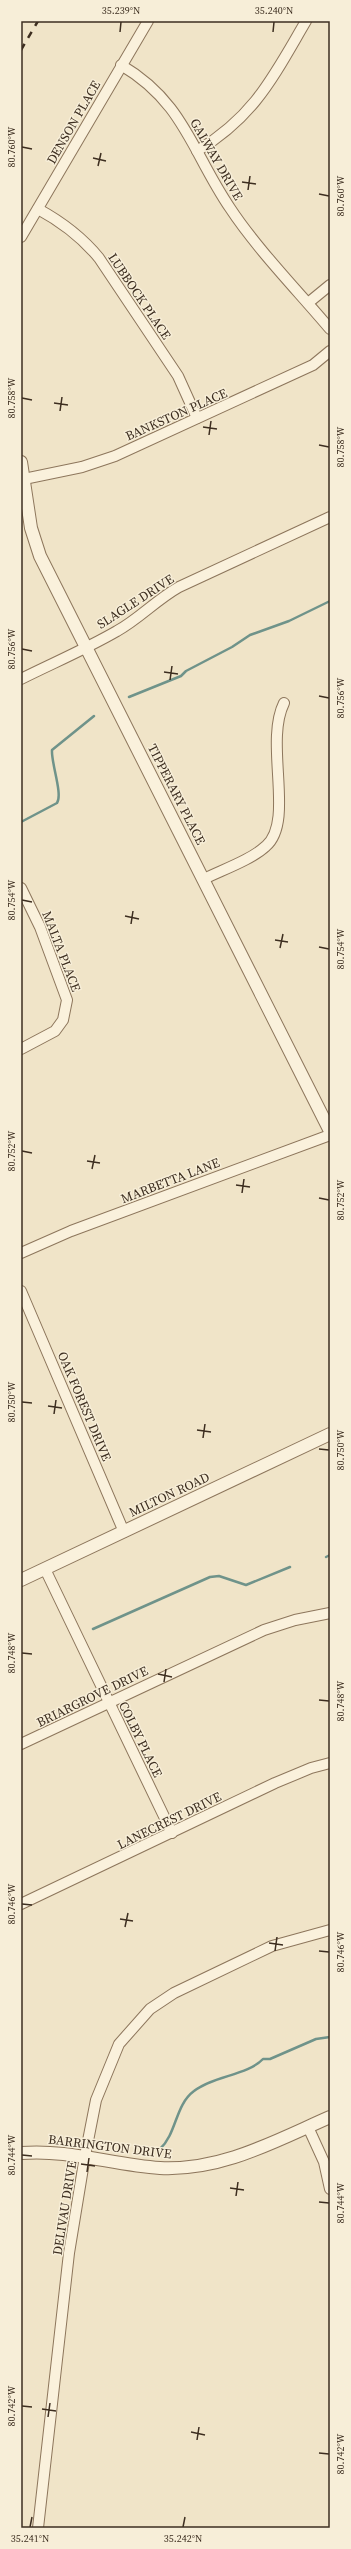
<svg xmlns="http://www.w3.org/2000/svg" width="351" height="2549" font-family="'Source Serif 4',serif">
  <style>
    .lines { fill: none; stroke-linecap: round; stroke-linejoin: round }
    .stream { stroke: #6f938a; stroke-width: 2.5 }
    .minor-casing { stroke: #8d765c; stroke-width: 12 }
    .tertiary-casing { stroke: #8d765c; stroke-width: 14 }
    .minor { stroke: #faf1dc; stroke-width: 10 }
    .tertiary { stroke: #faf1dc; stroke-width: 12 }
    .rail { stroke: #3d2e20; stroke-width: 2.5; stroke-dasharray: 7 7; stroke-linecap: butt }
    .ticks { fill: none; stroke: #3d2e20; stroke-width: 1.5 }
    .labels { text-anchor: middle; stroke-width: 3; stroke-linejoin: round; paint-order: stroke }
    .street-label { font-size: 13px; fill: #3d2e20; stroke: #f7eed8 }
    .neatline { fill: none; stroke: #3d2e20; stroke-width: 1.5 }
    .ticks-label { font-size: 10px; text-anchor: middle; fill: #3d2e20 }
  </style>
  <rect width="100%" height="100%" fill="#f0e4c8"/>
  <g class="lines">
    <g class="stream">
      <path d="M129,697l52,-21 5,-5 46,-24 18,-12 39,-14 41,-20"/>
      <path d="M21,822l36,-19c6,-9 -6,-40 -5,-53l42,-34"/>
      <path d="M326,1557l4,-2"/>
      <path d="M93,1629l117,-52 9,-1 27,9 44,-18"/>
      <path d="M160,2149c17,-16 15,-44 34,-58 19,-15 54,-16 69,-32h7l46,-20 14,-2"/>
    </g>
    <defs>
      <g id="minor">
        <path d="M121,65c63,37 71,87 109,143 27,41 68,83 100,121"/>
        <path d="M197,151c58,-35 76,-74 109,-130"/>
        <path d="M38,209c24,13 43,27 61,49l79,118 19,42"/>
        <path d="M21,237l127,-216"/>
        <path d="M308,303l22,-18"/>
        <path d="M24,479l58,-12 33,-11 198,-91 17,-14"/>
        <path d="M21,679c32,-16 65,-30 96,-48 22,-12 39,-31 62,-44l151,-70"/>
        <path d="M204,879c18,-9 47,-19 62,-33 29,-25 -2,-103 18,-143"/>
        <path d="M21,888l19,39 27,73 -4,20 -8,11 -34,18"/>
        <path d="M21,1253l50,-22 259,-96"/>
        <path d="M21,1291l103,241"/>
        <path d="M45,1569l127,264"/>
        <path d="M21,1744l243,-114 31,-10 35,-7"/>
        <path d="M21,1904l254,-121 36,-15 19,-5"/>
        <path d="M308,2127l16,35 6,27"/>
        <path d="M38,2528l31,-275 16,-97 11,-56 23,-56 31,-35 24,-16 98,-47 58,-16"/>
      </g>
      <g id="tertiary">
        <path d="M21,462l10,66 9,28 290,575"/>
        <path d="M21,1580l309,-146"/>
        <path d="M21,2153c48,-4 92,12 139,15 62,3 115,-27 170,-51"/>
      </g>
    </defs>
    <use href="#minor" class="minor-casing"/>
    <use href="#tertiary" class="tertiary-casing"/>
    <use href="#minor" class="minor"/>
    <use href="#tertiary" class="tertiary"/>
    <path class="rail" d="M21,50l17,-29"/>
  </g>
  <path class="ticks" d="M120,32l1,-10M273,32l1,-10M22,147l10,2M93,158l13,3M98,166l3,-13M242,182l14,2M248,190l2,-14M319,194l10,2M22,398l10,2M54,403l14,2M60,411l2,-14M203,427l14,2M209,435l2,-14M319,445l10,2M22,649l10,2M164,672l14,2M170,680l2,-14M319,696l10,2M22,900l10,2M125,916l14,3M131,924l2,-13M275,940l13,2M319,947l10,2M280,948l3,-14M22,1151l10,2M87,1161l13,2M92,1169l3,-14M236,1185l14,2M242,1193l2,-14M319,1198l10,2M22,1402l10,1M48,1406l14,2M54,1414l2,-14M197,1430l14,2M203,1438l2,-14M319,1449l10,1M22,1653l10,1M158,1674l14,3M164,1682l2,-13M319,1700l10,1M22,1904l10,1M120,1919l13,2M125,1927l3,-14M269,1943l14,2M275,1951l2,-14M319,1951l10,1M22,2155l10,1M81,2164l14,2M87,2172l2,-14M230,2188l14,2M236,2196l2,-14M319,2202l10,1M22,2406l10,1M42,2409l14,2M48,2417l2,-14M191,2432l14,3M197,2440l2,-13M319,2453l10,1M30,2527l2,-10M183,2527l2,-10"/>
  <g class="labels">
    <g class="street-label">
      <text transform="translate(73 122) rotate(-60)" y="5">DENSON PLACE</text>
      <text transform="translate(217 159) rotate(60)" y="5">GALWAY DRIVE</text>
      <text transform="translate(140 296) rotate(56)" y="5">LUBBOCK PLACE</text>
      <text transform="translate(176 414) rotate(-24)" y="5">BANKSTON PLACE</text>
      <text transform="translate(135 601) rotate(-33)" y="5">SLAGLE DRIVE</text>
      <text transform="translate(177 794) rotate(63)" y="5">TIPPERARY PLACE</text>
      <text transform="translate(62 951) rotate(69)" y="5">MALTA PLACE</text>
      <text transform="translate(170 1180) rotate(-21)" y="5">MARBETTA LANE</text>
      <text transform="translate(85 1406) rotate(67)" y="5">OAK FOREST DRIVE</text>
      <text transform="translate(169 1494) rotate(-25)" y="5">MILTON ROAD</text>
      <text transform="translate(92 1696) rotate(-26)" y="5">BRIARGROVE DRIVE</text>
      <text transform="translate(141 1739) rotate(64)" y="5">COLBY PLACE</text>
      <text transform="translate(169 1820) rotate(-26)" y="5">LANECREST DRIVE</text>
      <text transform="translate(110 2146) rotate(7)" y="5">BARRINGTON DRIVE</text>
      <text transform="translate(64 2208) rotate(-81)" y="5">DELIVAU DRIVE</text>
    </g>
  </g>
  <rect width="351" height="2549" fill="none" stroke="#f7eed8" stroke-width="44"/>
  <rect x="22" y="22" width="307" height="2505" class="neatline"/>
  <g class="ticks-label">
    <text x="121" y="14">35.239°N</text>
    <text x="274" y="14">35.240°N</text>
    <text transform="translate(11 147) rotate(-90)" y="4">80.760°W</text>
    <text transform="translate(340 196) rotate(-90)" y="4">80.760°W</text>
    <text transform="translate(11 398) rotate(-90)" y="4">80.758°W</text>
    <text transform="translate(340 447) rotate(-90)" y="4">80.758°W</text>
    <text transform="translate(11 649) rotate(-90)" y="4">80.756°W</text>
    <text transform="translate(340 698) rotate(-90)" y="4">80.756°W</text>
    <text transform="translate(11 900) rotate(-90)" y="4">80.754°W</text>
    <text transform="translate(340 949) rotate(-90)" y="4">80.754°W</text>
    <text transform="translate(11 1151) rotate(-90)" y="4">80.752°W</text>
    <text transform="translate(340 1200) rotate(-90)" y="4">80.752°W</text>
    <text transform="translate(11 1402) rotate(-90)" y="4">80.750°W</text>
    <text transform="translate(340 1450) rotate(-90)" y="4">80.750°W</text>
    <text transform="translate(11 1653) rotate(-90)" y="4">80.748°W</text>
    <text transform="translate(340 1701) rotate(-90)" y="4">80.748°W</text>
    <text transform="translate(11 1904) rotate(-90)" y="4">80.746°W</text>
    <text transform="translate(340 1952) rotate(-90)" y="4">80.746°W</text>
    <text transform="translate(11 2155) rotate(-90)" y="4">80.744°W</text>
    <text transform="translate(340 2203) rotate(-90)" y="4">80.744°W</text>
    <text transform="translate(11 2406) rotate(-90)" y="4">80.742°W</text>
    <text transform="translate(340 2454) rotate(-90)" y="4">80.742°W</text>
    <text x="30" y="2542">35.241°N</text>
    <text x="183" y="2542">35.242°N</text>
  </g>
</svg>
